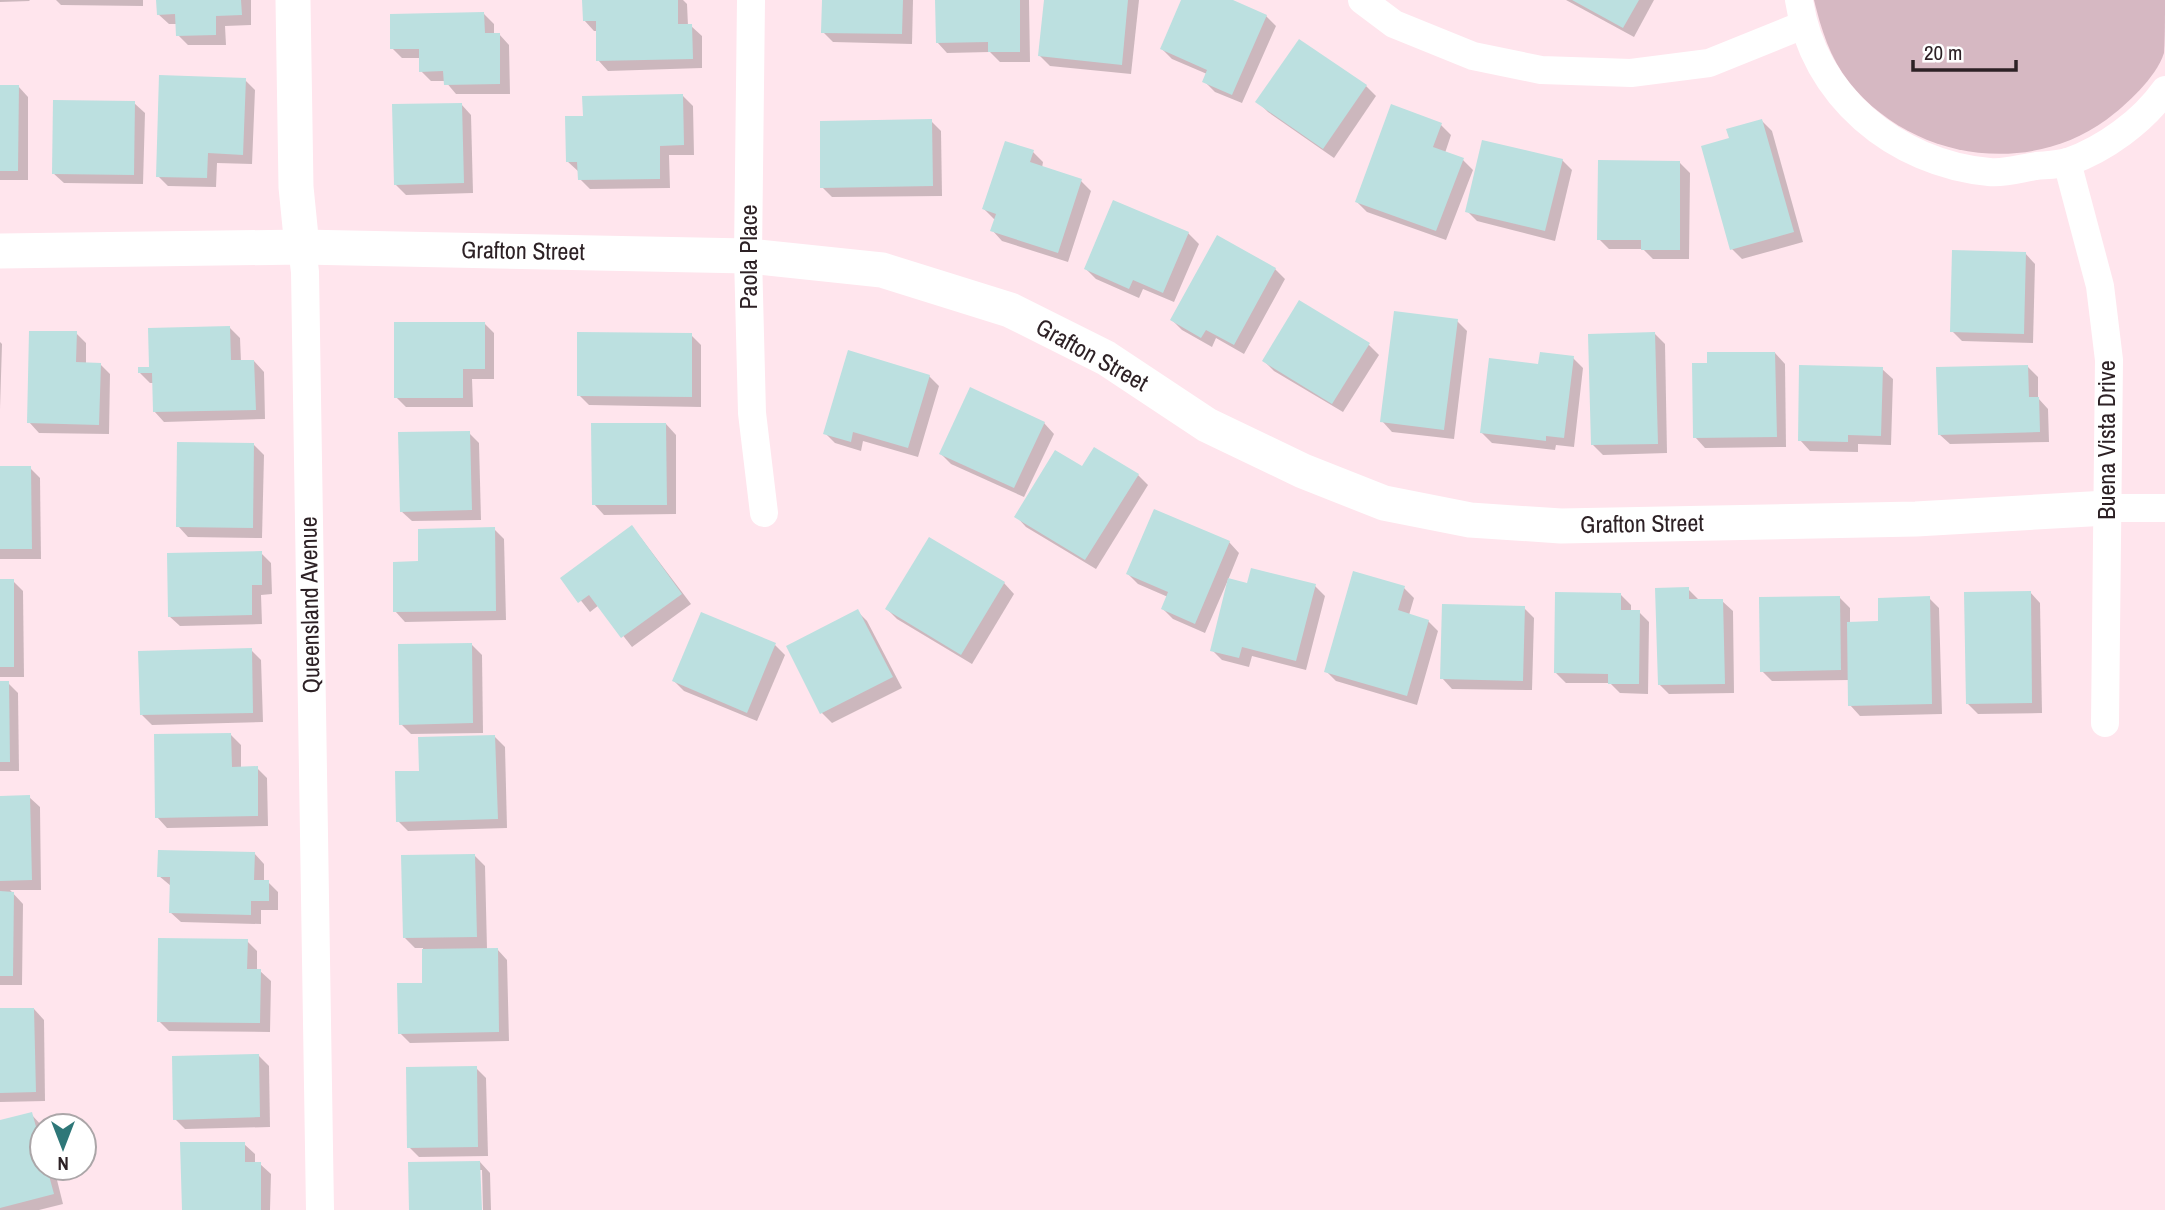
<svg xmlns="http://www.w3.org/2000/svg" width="2165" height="1210" font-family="'Archivo Narrow',sans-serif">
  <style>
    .green { fill: #d6b8c2 }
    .shadow { fill: #0003 }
    .building { fill: #bce0e0 }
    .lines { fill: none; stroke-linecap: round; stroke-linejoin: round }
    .minor { stroke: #fff; stroke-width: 28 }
    .tertiary { stroke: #fff; stroke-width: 35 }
    .labels { text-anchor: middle; stroke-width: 5; stroke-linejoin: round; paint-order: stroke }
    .street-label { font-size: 24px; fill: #2d2125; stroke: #fff }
  </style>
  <rect width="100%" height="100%" fill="#ffe5ed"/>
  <path class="green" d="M1814,0h351c0,16 0,38 -1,53 -8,25 -38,52 -58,67 -80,58 -196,39 -257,-38 -19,-24 -28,-53 -35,-82z"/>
  <g class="shadow">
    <path d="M0,0h29l1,1 -30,1z"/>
    <path d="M56,0h87v6l-82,-1z"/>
    <path d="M158,0h93v25l-26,1 1,19h-38l-10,-10 -1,-11h-8l-11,-10z"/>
    <path d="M584,0h99l4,4 1,22h3l11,10v32l-94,3 -10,-11v-29h-4l-10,-11z"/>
    <path d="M824,0h89l-1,44 -79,-2 -10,-10z"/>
    <path d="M937,0h92l1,62h-30l-10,-10 -43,1 -10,-11z"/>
    <path d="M1045,0h94l-8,74 -81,-8 -10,-10z"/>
    <path d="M1183,0h45l38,16 10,10 -34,77 -27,-11 -11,-11 3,-7 -35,-15 -10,-10z"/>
    <path d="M1566,0h88l-20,37z"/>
    <path d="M484,14l10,10v10h5l10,11 1,49h-54l-11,-13h-14l-10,-10v-13h-19l-10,-10z"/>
    <path d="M245,80l10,10 -3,74 -35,-1 -1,24 -48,-1 -10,-10z"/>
    <path d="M18,86l10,11v83h-28v-88z"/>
    <path d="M1366,86l10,10 -42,62 -66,-46 -10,-10z"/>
    <path d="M683,96l10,10 1,49h-25l1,33 -80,1 -10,-10 -1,-7 -12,-11 17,-43z"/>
    <path d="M134,103l11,10 -2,71 -79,-1 -11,-10z"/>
    <path d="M461,104l10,11 2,78 -67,2 -11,-11z"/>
    <path d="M931,121l10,10 1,65 -110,1 -10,-10z"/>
    <path d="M1762,121l10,10 31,111 -61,17 -10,-10 -1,-110z"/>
    <path d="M1441,125l10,10 -6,18 18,7 10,10 -27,70 -79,-28 -10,-10z"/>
    <path d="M1033,152l10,10 -1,6 39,13 10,10 -23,71 -66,-21 -10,-11 3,-10 -11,-11z"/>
    <path d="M1562,160l10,10 -17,71 -78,-20 -10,-10z"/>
    <path d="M1680,163l10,10 -1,86h-36l-10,-10h-34l-10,-10z"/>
    <path d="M1114,202l74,31 11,11 -25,58 -31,-13 -4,9 -43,-19 -10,-10z"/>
    <path d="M2025,253l10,11 -2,79 -71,-2 -10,-10z"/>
    <path d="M1275,269l10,10 -41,75 -28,-16 -4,9 -30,-17 -10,-10z"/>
    <path d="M1457,321l10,10 -13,108 -62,-7 -10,-11z"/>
    <path d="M484,323l10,10v46h-22l1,28h-67l-10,-10z"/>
    <path d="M230,328l10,10 1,24 13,-1 10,11 1,47 -101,3 -10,-11v-28h-4l-10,-10z"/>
    <path d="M76,333l10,10v21h14l10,10 -1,60 -70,-1 -10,-11z"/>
    <path d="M1655,334l10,10 2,109 -64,2 -11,-11z"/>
    <path d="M691,335l10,10v62l-112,-2 -10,-10z"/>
    <path d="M0,342l2,2 -2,65z"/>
    <path d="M1369,345l10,10 -36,57 -69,-41 -10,-10z"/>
    <path d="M1775,353l10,11 1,83 -81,1 -10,-11 14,-72z"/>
    <path d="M1573,358l10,10 -9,79 -18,-2 -1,5 -63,-7 -11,-11 59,-66z"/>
    <path d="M2028,367l10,10v21l10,11 1,33 -99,2 -11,-10z"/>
    <path d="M1882,369l11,10 -2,66 -33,-1v8l-48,-1 -10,-11z"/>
    <path d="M929,376l10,10 -21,71 -55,-16 -2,10 -26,-8 -10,-10z"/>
    <path d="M1044,423l10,11 -30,63 -73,-33 -10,-10z"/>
    <path d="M666,424l10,11v79l-72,1 -10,-11z"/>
    <path d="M469,433l10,10 2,77 -69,1 -11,-10z"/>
    <path d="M254,445l10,10 -2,83 -74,-1 -10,-11z"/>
    <path d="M0,468h30l10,10 1,81h-41z"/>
    <path d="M1082,469l56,6 10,10 -52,84 -70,-42 -10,-11z"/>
    <path d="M631,528l10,10 50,66 -59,43 -33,-42 -9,7 -27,-34z"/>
    <path d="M494,529l10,10 2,81 -101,2 -10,-11z"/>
    <path d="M1229,542l10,11 -11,27 21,5 66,1 10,10 -19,74 -54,-14 -3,11 -27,-7 -10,-10 18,-70h-2l-23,53 -32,-14 -10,-10 5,-12 -30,-13 -10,-10z"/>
    <path d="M261,553l10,10 1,31 -11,1 1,29 -82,2 -11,-10z"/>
    <path d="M0,581h13l10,10 1,86h-24z"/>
    <path d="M1004,583l10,11 -42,70 -75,-45 -10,-10z"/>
    <path d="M1404,588l10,10 -5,17 19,6 10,10 -21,74 -81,-24 -10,-10z"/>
    <path d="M1688,589l10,10 24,2 11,10 1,82 -65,1 -10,-10z"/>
    <path d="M2030,592l10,11 2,110 -64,1 -10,-10z"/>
    <path d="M1621,595l10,10v7h8l10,10 -1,72 -28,-1 -10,-10h-44l-10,-10z"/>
    <path d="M1840,598l10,10v15l30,-1 49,-24 10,10 3,106 -82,2 -10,-11v-25l-78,1 -10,-10z"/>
    <path d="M1524,608l10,10 -2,72 -80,-1 -10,-11z"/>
    <path d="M857,611l10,10 35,67 -70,35 -10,-10 -34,-66z"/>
    <path d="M471,644l11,11 1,78 -72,1 -10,-10z"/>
    <path d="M775,645l10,10 -28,66 -73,-30 -10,-10z"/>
    <path d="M251,650l10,10 2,62 -111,3 -10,-10z"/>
    <path d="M0,683h8l10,10 1,78h-19z"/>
    <path d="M231,735l10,10v23h16l10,10 1,48 -101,2 -10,-11z"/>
    <path d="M495,737l10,10 2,81 -99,3 -10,-10 23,-48z"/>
    <path d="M29,797l11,10 1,83h-31l13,14 -1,81h-22v-187z"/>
    <path d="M254,853l10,11v18h4l10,10v18h-17v14l-80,-2 -11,-10 1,-26 -12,-10z"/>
    <path d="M475,856l10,10 2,83h10l10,11 2,81 -99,2 -10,-10 24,-48 -1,-37h-8l-10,-10z"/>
    <path d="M247,941l10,10v20h3l11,10 -1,51 -101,-1 -10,-10z"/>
    <path d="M34,1009l10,11 1,81 -45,1v-92z"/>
    <path d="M259,1056l10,10 1,61 -85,2 -10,-10z"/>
    <path d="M476,1068l10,10 2,78 -69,1 -10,-10z"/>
    <path d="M31,1114l11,12v42h12l9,36 -24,6h-39v-88z"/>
    <path d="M244,1144l11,10v10h5l11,10 -1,36h-86z"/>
    <path d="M480,1162l10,11 1,37h-8l-1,-40h-3l1,40h-69z"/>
  </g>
  <g class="building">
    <path d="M156,0h85l1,15 -26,1v19l-40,1 -1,-22 -18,1z"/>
    <path d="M582,0h96v24h14l1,35 -97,2v-40h-13z"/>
    <path d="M822,0h81l-1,34 -81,-1z"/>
    <path d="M935,0h85v52h-32v-10l-52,1z"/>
    <path d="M1044,0h84l-6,65 -84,-9z"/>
    <path d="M1181,0h52l34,15 -35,80 -30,-13 5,-12 -47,-21z"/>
    <path d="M1572,0h67l-16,28z"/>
    <path d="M484,12l1,21h15v51l-56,1 -1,-14 -24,1v-23h-29v-35z"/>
    <path d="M1299,39l68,46 -44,64 -68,-47z"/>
    <path d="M159,75l87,3 -3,77 -35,-2 -1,25 -51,-1z"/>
    <path d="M0,85h19l-1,86h-18z"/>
    <path d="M683,94l1,51 -24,1v33l-82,1 -1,-18h-11l-1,-46h18l-1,-20z"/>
    <path d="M53,100l82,1 -1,74 -82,-1z"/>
    <path d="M462,103l2,80 -70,2 -2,-81z"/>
    <path d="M1391,104l51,19 -9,24 31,11 -28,73 -81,-29z"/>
    <path d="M932,119l1,67 -113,2v-67z"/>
    <path d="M1762,119l32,113 -64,18 -29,-104 28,-8 -3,-9z"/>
    <path d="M1482,140l81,19 -18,72 -80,-19z"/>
    <path d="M1005,141l29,9 -4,12 52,17 -24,74 -68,-22 6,-17 -14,-5z"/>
    <path d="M1598,160l82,1v89h-39v-10h-44z"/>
    <path d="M1113,200l76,32 -26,61 -30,-13 -4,9 -45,-20z"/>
    <path d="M1217,235l59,33 -42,77 -28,-15 -5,8 -31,-18z"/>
    <path d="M1952,250l74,2 -2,82 -74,-2z"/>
    <path d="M1299,300l71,43 -38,61 -70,-43z"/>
    <path d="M1394,311l64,8 -14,111 -64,-8z"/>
    <path d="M394,322h91v47h-22v29h-69z"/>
    <path d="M230,326l1,34h23l2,50 -103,2 -1,-39h-14v-6h11l-1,-39z"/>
    <path d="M29,331h48l-1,31 25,1 -2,62 -72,-2z"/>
    <path d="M577,332l115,1v64l-115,-1z"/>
    <path d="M1655,332l3,112 -67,1 -3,-111z"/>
    <path d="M848,350l82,25 -22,73 -55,-16 -2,10 -28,-8z"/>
    <path d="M1540,352l34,4 -10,82 -18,-2v5l-66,-8 9,-75 49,6z"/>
    <path d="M1707,352h68l2,85 -84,1 -1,-75h15z"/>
    <path d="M1799,365l84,2 -2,69 -33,-1v7l-50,-1z"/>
    <path d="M2028,365l1,32h10l1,35 -102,3 -2,-68z"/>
    <path d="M970,387l75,35 -31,66 -75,-34z"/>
    <path d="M591,423h75l1,82h-75z"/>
    <path d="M470,431l2,79 -72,2 -2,-80z"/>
    <path d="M177,442l77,1 -1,85 -77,-1z"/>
    <path d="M1094,447l45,27 -54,86 -71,-43 41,-67 27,16z"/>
    <path d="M0,466h31l1,83h-32z"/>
    <path d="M1154,509l76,32 -35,83 -34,-15 7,-17 -42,-18z"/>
    <path d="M632,525l50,69 -61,44 -32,-43 -11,8 -18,-25z"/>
    <path d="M495,527l1,84 -103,1v-50l25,-1v-32z"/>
    <path d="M929,537l76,45 -44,73 -76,-46z"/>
    <path d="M262,551v34h-10v30l-84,2 -1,-64z"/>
    <path d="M1251,568l65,16 -20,77 -54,-14 -3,11 -29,-7 18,-73 19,5z"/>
    <path d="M1353,571l52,15 -7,24 31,10 -22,76 -83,-24z"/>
    <rect x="0" y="579" width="14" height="88"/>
    <path d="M1689,587v12h34l2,85 -67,1 -3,-97z"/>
    <path d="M2031,591l1,112 -66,1 -2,-112z"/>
    <path d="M1555,592l66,1v17h19l-1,74h-31v-10l-54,-1z"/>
    <path d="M1840,596l1,74 -81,2 -1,-75z"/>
    <path d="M1930,596l2,108 -84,2 -1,-84 31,-1v-23z"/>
    <path d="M1442,604l83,2 -2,75 -83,-2z"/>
    <path d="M858,609l35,68 -73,37 -34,-68z"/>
    <path d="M701,612l75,31 -29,70 -75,-32z"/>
    <path d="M472,643l1,80 -74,2 -1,-81z"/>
    <path d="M252,648l1,65 -113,2 -2,-64z"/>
    <path d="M0,681h9l1,81h-10z"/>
    <path d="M231,733l1,34 26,-1v50l-103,2 -1,-84z"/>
    <path d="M495,735l3,84 -102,3 -1,-51h24l-1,-34z"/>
    <path d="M30,795l2,85 -32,1v-85z"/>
    <path d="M158,850l97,2 -1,28h15v21h-18v14l-82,-2 1,-36h-13z"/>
    <path d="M475,854l2,83 -74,1 -2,-83z"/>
    <path d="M0,891l14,1 -1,84h-13z"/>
    <path d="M158,938l90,1 -1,30h14l-1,54 -103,-1z"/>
    <path d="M498,948l1,84 -101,2 -1,-51h25v-34z"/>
    <path d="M0,1008h34l2,84 -36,1z"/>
    <path d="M259,1054l1,63 -87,3 -1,-64z"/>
    <path d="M477,1066l1,81 -71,1 -1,-81z"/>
    <path d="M32,1112l10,37v19h5l7,26 -54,14v-88z"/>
    <path d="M180,1142h65v20h16v48h-79z"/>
    <path d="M480,1161l2,49h-73l-1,-48z"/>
  </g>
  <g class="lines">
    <g class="minor">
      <path d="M751,0l-3,256 4,157 12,100"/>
      <path d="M1362,0l32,24 79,32 68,14 90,3 78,-10 94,-38"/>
      <path d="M1799,0c14,96 96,163 190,172 15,2 33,-4 47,-6 11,-1 22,-1 32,-4 37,-13 75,-41 97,-72"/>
      <path d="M2067,162l33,124 9,74 -4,363"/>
      <path d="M302,247l3,25 15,938"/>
      <path d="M2107,508h58"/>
    </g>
    <g class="tertiary">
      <path d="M293,0l3,187 6,60"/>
      <path d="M0,251l302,-4 446,9 134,14 128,40 96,48 101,67 96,46 81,32 86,17 91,6 355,-7 191,-11"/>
    </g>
  </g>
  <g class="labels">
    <g class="street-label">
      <text transform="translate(523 251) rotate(1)" y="8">Grafton Street</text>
      <text transform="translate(749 257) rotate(-90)" y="8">Paola Place</text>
      <text transform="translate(1092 355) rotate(29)" y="8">Grafton Street</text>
      <text transform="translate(2107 440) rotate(-90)" y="8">Buena Vista Drive</text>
      <text transform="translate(1642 524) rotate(-1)" y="8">Grafton Street</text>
      <text transform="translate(310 605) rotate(-91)" y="8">Queensland Avenue</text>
    </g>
  </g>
  <g transform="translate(63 1147) rotate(180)"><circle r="33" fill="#ffffff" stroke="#aba6a8" stroke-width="2"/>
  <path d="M0-5L12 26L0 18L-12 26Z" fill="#2e7778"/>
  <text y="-10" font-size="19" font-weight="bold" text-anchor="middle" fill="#2d2125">N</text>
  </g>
  <path d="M1913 60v10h103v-10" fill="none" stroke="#2d2125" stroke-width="3.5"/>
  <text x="1924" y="60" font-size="21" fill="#2d2125" stroke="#ffffff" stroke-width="5" paint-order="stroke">20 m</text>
</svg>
